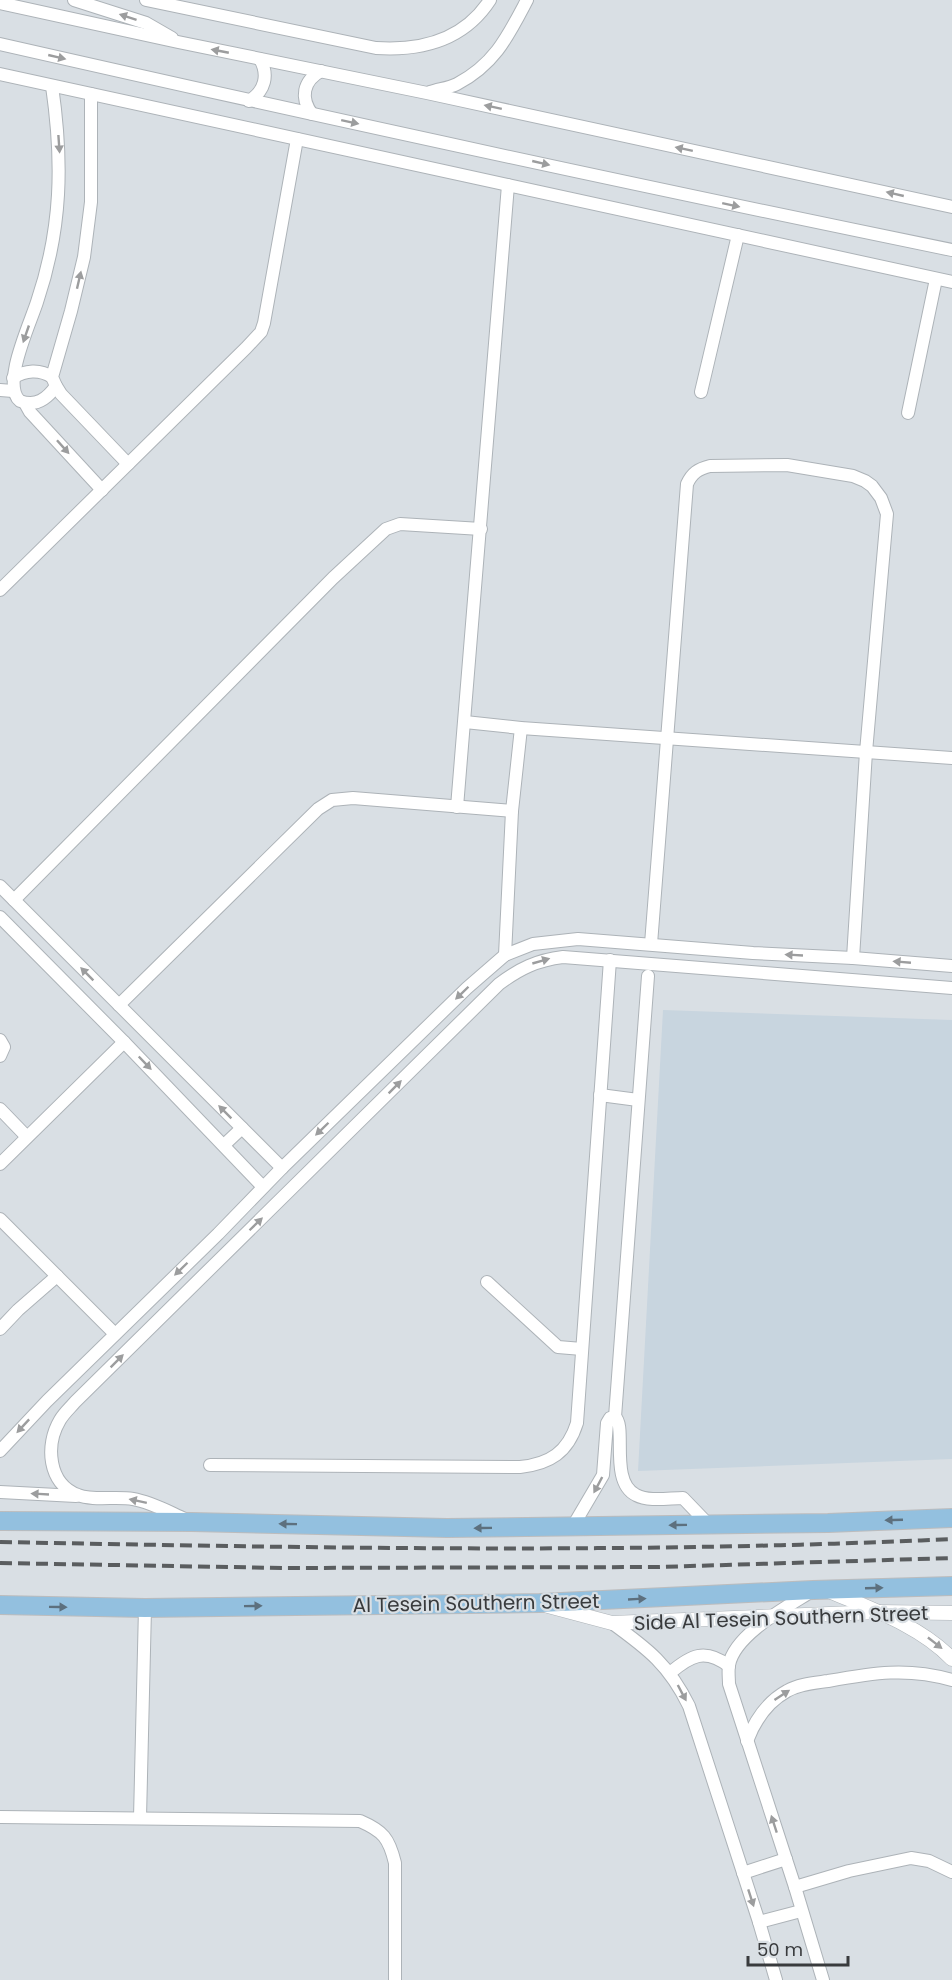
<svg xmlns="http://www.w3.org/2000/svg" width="952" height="1980" font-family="Poppins,sans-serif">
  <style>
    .built { fill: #c8d5df }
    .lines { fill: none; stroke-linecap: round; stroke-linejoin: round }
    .minor-casing { stroke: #adb3b8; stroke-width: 14 }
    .tertiary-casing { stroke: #adb3b8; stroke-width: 15 }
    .primary-casing { stroke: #bcbcbd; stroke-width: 20 }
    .minor { stroke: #fff; stroke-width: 12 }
    .tertiary { stroke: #fff; stroke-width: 14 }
    .primary { stroke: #93c0df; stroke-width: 18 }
    .rail { stroke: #5a5d5f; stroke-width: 4; stroke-dasharray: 12 6; stroke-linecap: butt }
    .oneway { fill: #9c9d9e }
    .oneway2 { fill: #5d707e }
    .labels { text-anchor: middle; stroke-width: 4.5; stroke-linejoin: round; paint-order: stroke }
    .street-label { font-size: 20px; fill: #393b3d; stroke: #d9dfe4 }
  </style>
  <rect width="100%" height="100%" fill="#d9dfe4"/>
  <path class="built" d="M663,1010l289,10v439l-314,12z"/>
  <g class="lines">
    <defs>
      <g id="minor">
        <path d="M74,0l72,23 26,15"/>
        <path d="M146,0l230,48c45,3 88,-8 114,-48"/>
        <path d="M0,3l178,39 249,51 525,114"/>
        <path d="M0,44c317,72 634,141 952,206"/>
        <path d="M0,74l508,111"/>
        <path d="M52,86c11,76 10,142 -15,216 -7,22 -36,83 -17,99 16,6 27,-2 36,-15"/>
        <path d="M430,92c9,-3 19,-4 27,-8 38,-20 51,-48 70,-84"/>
        <path d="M91,94v108l-7,55 -13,54 -19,66 4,9 5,8 67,70"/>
        <path d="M249,101c16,-10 20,-26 11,-42"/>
        <path d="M312,114c-12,-16 -9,-33 9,-43"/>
        <path d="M13,378c12,-8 27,-9 39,-1"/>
        <path d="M0,390l13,1"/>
        <path d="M701,392l37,-157"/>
        <path d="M25,403l5,9 72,78"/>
        <path d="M908,413l28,-134"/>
        <path d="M0,590l246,-242 15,-16 3,-9 33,-184"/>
        <path d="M465,722l56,6 431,30"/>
        <path d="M457,807l51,-622 444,97"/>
        <path d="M0,886l282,282"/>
        <path d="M14,900l319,-322 53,-49 14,-5 81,5"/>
        <path d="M0,917l124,125 139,145"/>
        <path d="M651,944l36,-460c5,-11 11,-15 23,-18l77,-1 66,11 12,5 7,5 9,12 6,16 -21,238 -13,206"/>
        <path d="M505,955l7,-144 9,-83"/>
        <path d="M119,1005l199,-196 14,-9 21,-2 159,13"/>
        <path d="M0,1040l4,7 -4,9"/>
        <path d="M600,1095l38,5"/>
        <path d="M0,1109l27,28"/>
        <path d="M224,1145l18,-17"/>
        <path d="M0,1164l124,-122"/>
        <path d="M0,1219l115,115"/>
        <path d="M487,1282l71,65 24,2"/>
        <path d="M0,1329l18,-19 39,-34"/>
        <path d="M615,1417l33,-441"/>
        <path d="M0,1451l47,-50 171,-167 64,-66 185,-180 38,-33 28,-11 45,-5 175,14 100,5 99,8"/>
        <path d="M210,1465l310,2c30,-3 48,-15 57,-44l33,-463"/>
        <path d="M0,1492l76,4"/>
        <path d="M185,1519c-16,-7 -34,-17 -52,-20 -16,-3 -40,2 -55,-4 -30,-11 -33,-50 -18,-75 4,-7 10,-12 15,-18l424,-418c20,-15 38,-24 64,-27l389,31"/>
        <path d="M573,1526l30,-51 4,-52 3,-5 5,-1c12,9 -6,65 21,78 13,7 33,3 47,3l25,26"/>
        <path d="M812,1591c-25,16 -77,43 -83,74 -1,6 0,14 0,19l66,203 28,93"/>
        <path d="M612,1623c36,26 57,42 77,83l70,216 17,58"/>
        <path d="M670,1673c21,-18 35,-25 59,-7"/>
        <path d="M747,1741c8,-21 20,-39 40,-50 12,-7 27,-8 41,-10 45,-8 79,-14 124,-1"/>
        <path d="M0,1817l360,4c23,10 29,17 35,42v117"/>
        <path d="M140,1818l5,-210"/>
        <path d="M743,1873l43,-14"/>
        <path d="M795,1887l54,-16 62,-13 18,3 23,11"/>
        <path d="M759,1922l42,-11"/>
      </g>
      <g id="tertiary">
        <path d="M829,1591c42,18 90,34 123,68"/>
        <path d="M548,1606l64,17 266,-11 74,1"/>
      </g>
      <g id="primary">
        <path d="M0,1521l192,1 255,6 381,-5 124,-5"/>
        <path d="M0,1605l145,3 395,-5 273,-13 139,-4"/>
      </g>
    </defs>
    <use href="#minor" class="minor-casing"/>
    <use href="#tertiary" class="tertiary-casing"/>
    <use href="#primary" class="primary-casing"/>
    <use href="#minor" class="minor"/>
    <use href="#tertiary" class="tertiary"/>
    <use href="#primary" class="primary"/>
    <g class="rail">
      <path d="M0,1542c317,6 635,12 952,-3"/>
      <path d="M0,1563l284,5 375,-1 293,-9"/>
    </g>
  </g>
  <defs><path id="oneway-solid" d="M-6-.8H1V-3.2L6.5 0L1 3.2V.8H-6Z" transform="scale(1.5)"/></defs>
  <g class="oneway">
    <use href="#oneway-solid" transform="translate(128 17) rotate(-162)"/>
    <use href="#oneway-solid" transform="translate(220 51) rotate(-169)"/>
    <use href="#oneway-solid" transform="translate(57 57) rotate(13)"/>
    <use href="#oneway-solid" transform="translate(493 107) rotate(-168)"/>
    <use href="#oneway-solid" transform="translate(350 122) rotate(12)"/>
    <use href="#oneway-solid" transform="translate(59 144) rotate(86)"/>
    <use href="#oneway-solid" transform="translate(684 149) rotate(-168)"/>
    <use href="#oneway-solid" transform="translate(541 163) rotate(13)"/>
    <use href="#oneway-solid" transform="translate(895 194) rotate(-167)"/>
    <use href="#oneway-solid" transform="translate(731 205) rotate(12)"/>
    <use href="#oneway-solid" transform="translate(79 280) rotate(-77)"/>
    <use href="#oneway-solid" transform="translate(26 334) rotate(109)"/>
    <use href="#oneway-solid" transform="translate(63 447) rotate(48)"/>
    <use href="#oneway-solid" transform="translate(794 955) rotate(-177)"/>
    <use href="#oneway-solid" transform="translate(541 961) rotate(-16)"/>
    <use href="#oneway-solid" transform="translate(902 962) rotate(-175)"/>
    <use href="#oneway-solid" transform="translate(87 974) rotate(-135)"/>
    <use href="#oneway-solid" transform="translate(462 993) rotate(136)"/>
    <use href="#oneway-solid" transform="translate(145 1063) rotate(46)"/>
    <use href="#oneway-solid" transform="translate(395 1087) rotate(-45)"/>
    <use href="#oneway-solid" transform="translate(225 1112) rotate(-135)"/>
    <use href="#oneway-solid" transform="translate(322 1129) rotate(136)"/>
    <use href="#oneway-solid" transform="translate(256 1224) rotate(-44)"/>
    <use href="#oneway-solid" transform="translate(181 1269) rotate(136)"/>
    <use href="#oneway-solid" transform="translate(117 1361) rotate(-45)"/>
    <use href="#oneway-solid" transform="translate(23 1426) rotate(133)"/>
    <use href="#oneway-solid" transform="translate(598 1485) rotate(118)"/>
    <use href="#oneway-solid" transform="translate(40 1494) rotate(-177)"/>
    <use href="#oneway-solid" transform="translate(138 1501) rotate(-168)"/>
    <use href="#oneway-solid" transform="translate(935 1643) rotate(38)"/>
    <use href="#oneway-solid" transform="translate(682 1693) rotate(62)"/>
    <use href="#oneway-solid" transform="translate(782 1695) rotate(-33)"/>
    <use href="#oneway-solid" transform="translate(774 1824) rotate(-108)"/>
    <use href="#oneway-solid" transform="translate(751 1898) rotate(72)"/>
  </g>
  <g class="oneway2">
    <use href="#oneway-solid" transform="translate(894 1520) rotate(178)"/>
    <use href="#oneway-solid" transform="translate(288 1524) rotate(-179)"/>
    <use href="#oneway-solid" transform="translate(678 1525) rotate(179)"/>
    <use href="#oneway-solid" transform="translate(483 1528) rotate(179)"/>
    <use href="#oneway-solid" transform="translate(874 1588) rotate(-2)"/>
    <use href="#oneway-solid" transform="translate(637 1599) rotate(-3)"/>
    <use href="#oneway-solid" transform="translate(253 1606) rotate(-1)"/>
    <use href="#oneway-solid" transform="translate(58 1607) rotate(1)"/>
  </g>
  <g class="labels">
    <g class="street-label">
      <text transform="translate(476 1603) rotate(-1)" y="7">Al Tesein Southern Street</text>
      <text transform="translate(781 1618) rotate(-2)" y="7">Side Al Tesein Southern Street</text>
    </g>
  </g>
  <path d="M748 1956v9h100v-9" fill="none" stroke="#393b3d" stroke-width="3"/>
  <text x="757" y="1956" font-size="18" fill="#393b3d" stroke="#d9dfe4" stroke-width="4.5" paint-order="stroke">50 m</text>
</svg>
